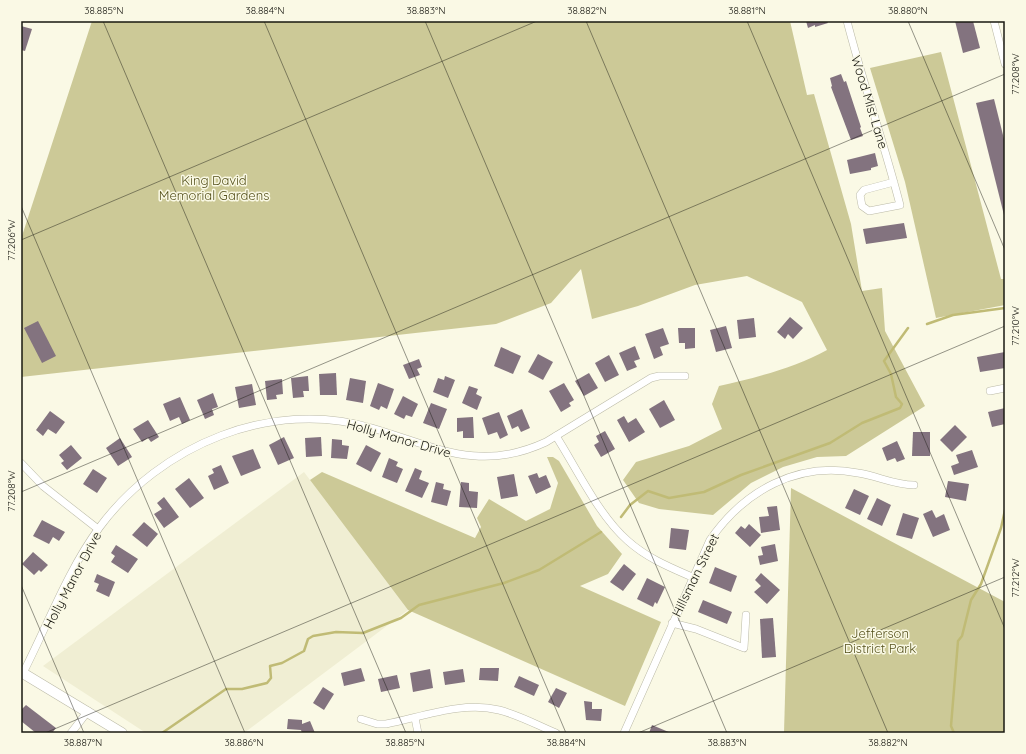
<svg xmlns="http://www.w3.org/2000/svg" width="1026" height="754" font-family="Quicksand,sans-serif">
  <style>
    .built { fill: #f0eed3 }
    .green { fill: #ccc997 }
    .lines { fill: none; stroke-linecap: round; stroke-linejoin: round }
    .stream { stroke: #c0bb75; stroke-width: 2.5 }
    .building { fill: #83737f }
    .minor-casing { stroke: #bbbaa7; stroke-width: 8 }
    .secondary-casing { stroke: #bbbaa7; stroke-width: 11 }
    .minor { stroke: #fff; stroke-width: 7 }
    .secondary { stroke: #fff; stroke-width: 10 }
    .ticks { fill: none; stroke: #181811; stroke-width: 1; stroke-opacity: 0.45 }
    .labels { text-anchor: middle; stroke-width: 3; stroke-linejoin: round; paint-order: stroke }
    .street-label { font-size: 13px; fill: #181811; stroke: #faf9e5 }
    .park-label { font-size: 13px; fill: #55511c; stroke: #faf9e5 }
    .neatline { fill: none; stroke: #181811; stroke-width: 1.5 }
    .ticks-label { font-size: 10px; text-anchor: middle; fill: #181811 }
  </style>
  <rect width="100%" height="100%" fill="#faf9e5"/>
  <path class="built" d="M304,472l104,138 -164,123h-98l-103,-67z"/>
  <g class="green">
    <path d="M92,21h698l17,74 7,-1 37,130 11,67 20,-3 3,43 40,75 -79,50 -29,1 -34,10 -32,16 -38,32 -54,-6 -20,-6 -16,-23 13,-18 53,-16 33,-17 -10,-25 7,-18c36,-8 75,-18 108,-36l-25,-48 -55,-26 -52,9 -57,21 -46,13 -11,-50 -30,34 -55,21 -475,53v-138z"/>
    <path d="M941,52l60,227h4v26l-69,13 -31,-136 -35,-114z"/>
    <path d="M547,457h6l6,4 38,65 25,28 -14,20 -28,12 81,36 -36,84 -217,-96 -98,-130 12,-8 153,66 6,-11 -4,-9 12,-19 37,22 24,-12 8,-26z"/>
    <path d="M791,488l214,114v131h-221z"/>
  </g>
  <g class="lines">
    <g class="stream">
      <path d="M927,324l26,-9 52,-7"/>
      <path d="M621,517l9,-12 18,-14 21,7 35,-6 37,-17 89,-32 32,-20 38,-15 2,-4 -6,-7 -5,-23 -7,-13 24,-33"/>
      <path d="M162,733l64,-44h16l25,-6 4,-5 -1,-12 12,-3 22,-12 4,-12 5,-3 23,-4 27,1 38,-15 18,-13 85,-22 35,-13 62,-38"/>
      <path d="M954,733l-3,-7 7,-85 4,-5 9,-36 10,-16 20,-56 4,-18"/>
    </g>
  </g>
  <g class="building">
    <path d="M806,21h21l1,2 -13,4v-2l-7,3z"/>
    <path d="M955,21h18l7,27 -17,5z"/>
    <path d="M21,26l11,3 -7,22 -4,-1z"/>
    <path d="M841,74l3,8 2,-1 15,46 -1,1 3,8 -12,4 -20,-53 1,-1 -2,-8z"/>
    <path d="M994,99l11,44 -1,72 -28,-112z"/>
    <path d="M875,153l3,13 -7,2v2l-21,4 -3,-14z"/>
    <path d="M904,223l3,15 -41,6 -3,-15z"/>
    <path d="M790,317l13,11 -10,11 -5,-5 -3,5 -8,-7z"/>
    <path d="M754,318l2,19 -17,2 -2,-19z"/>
    <path d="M38,321l18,35 -14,7 -18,-35z"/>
    <path d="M726,326l6,22 -16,4 -6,-22z"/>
    <path d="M663,328l6,16 -9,3 3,8 -9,4 -9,-25z"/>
    <path d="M678,328h17v20l-10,1v-6h-6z"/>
    <path d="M635,346l5,13 -6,2 3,6 -10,4 -8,-18z"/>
    <path d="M501,347l20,9 -8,18 -19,-8z"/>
    <path d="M1005,352v16l-25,4 -3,-15z"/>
    <path d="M538,354l15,8 -10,18 -15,-8z"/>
    <path d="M609,355l10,20 -14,7 -10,-19z"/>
    <path d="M419,359l3,8 -5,2 3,6 -11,4 -6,-14z"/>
    <path d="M336,373l1,22h-17l-1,-21z"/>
    <path d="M589,373l9,15 -14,8 -9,-15z"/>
    <path d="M308,376l1,15h-6l1,6 -11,1 -2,-20z"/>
    <path d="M445,376l10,4 -7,18 -15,-6 5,-14 6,2z"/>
    <path d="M350,378l16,3 -3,22 -17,-3z"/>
    <path d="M282,379l1,15 -7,1 1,4 -10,1 -2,-19z"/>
    <path d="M378,383l16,6 -7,20 -6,-3 -2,4 -9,-4z"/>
    <path d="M564,383l10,17 -5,3 2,3 -10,6 -12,-21z"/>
    <path d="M252,384l4,21 -17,3 -4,-21z"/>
    <path d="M469,386l9,3 -2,5 6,3 -5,13 -15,-7z"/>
    <path d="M213,393l5,14 -6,2 2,6 -9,4 -8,-19z"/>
    <path d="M403,396l15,8 -6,13 -6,-2 -2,4 -10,-5z"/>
    <path d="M180,397l10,23 -8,4 -3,-7 -9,4 -7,-17z"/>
    <path d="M664,400l11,20 -15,8 -11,-19z"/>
    <path d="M431,403l16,6 -8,20 -16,-6z"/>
    <path d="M1005,408v16l-13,3 -4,-15z"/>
    <path d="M522,409l8,19 -9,4 -3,-6 -6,3 -5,-13z"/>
    <path d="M50,411l15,11 -9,12 -8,-5 -5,7 -7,-6z"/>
    <path d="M499,412l9,23 -8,4 -3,-7 -9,3 -6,-17z"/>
    <path d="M624,416l4,7 8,-5 9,14 -16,10 -12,-22z"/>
    <path d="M473,417l1,21h-11v-7l-6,1v-14z"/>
    <path d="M148,420l11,17 -8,5 -3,-4 -6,4 -9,-13z"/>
    <path d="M955,425l12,12 -15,15 -12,-12z"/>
    <path d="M605,431l10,18 -14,8 -7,-12 5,-3 -3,-6z"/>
    <path d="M913,432h17v24h-18z"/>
    <path d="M284,437l10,21 -16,7 -9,-20z"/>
    <path d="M321,437l1,19 -16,1 -1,-19z"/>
    <path d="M120,438l12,19 -14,9 -12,-18z"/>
    <path d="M332,439l10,1v5l7,1 -2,13 -16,-1z"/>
    <path d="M897,441l8,18 -8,3 -2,-4 -8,3 -5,-13z"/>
    <path d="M71,445l11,13 -15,12 -6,-7 3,-2 -5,-6z"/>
    <path d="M366,445l15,8 -10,19 -15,-8z"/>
    <path d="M253,449l8,19 -20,8 -9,-20z"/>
    <path d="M972,450l6,17 -24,8 -3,-9 8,-3 -3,-8z"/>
    <path d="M389,458l9,4 -2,4 7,3 -6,14 -15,-6z"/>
    <path d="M221,465l8,18 -15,7 -6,-14 6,-3 -2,-4z"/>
    <path d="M415,468l7,3 -3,8 10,4 -7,15 -17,-7z"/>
    <path d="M93,469l14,9 -10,15 -14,-9z"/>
    <path d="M537,473l2,5 7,-3 5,12 -15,7 -8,-18z"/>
    <path d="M514,474l4,22 -17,3 -4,-22z"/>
    <path d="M189,478l15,20 -14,10 -15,-19z"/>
    <path d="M948,481l21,3 -3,17 -21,-4z"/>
    <path d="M436,482l8,2 -1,5 8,2 -4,15 -16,-4z"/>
    <path d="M461,482l8,1v8l9,1 -1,16 -18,-1z"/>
    <path d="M854,489l15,7 -9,19 -15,-7z"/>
    <path d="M164,497l15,20 -15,11 -10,-14 8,-5 -5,-6z"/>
    <path d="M877,498l14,7 -9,21 -15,-7z"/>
    <path d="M777,506l3,24 -19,3 -2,-16 10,-1 -2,-9z"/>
    <path d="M932,510l4,8 8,-4 6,16 -17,7 -10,-23z"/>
    <path d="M903,513l16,5 -7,21 -16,-4z"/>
    <path d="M42,520l23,12 -6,9 -6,-4 -4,7 -16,-8z"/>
    <path d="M144,522l14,12 -11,13 -15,-12z"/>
    <path d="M749,524l12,11 -11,12 -15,-14 6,-7 4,3z"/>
    <path d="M671,528l18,2 -3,20 -17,-2z"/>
    <path d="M775,544l3,17 -18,4 -2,-9 5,-1 -2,-8z"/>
    <path d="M116,545l22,14 -10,14 -17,-11 4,-6 -4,-3z"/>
    <path d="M33,552l15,13 -7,7 -2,-2 -5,5 -12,-11z"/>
    <path d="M624,564l12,10 -13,17 -13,-9z"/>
    <path d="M715,567l22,9 -6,16 -22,-9z"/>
    <path d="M761,573l19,17 -13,14 -13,-12 7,-6 -6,-6z"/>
    <path d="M97,574l18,8 -6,15 -13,-6 3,-7 -5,-2z"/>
    <path d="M647,578l18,9 -8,17 -2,-2 -2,5 -16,-8z"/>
    <path d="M703,600l29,12 -5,12 -29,-12z"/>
    <path d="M773,618l3,39 -14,1 -2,-39z"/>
    <path d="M361,668l4,13 -21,5 -3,-13z"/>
    <path d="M480,668h19l-1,13 -19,-1z"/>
    <path d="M430,669l3,19 -20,4 -3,-19z"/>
    <path d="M463,669l2,13 -20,3 -2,-13z"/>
    <path d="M397,675l3,13 -19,4 -3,-13z"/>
    <path d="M519,676l20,9 -5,11 -20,-9z"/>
    <path d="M323,687l11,7 -10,16 -11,-7z"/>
    <path d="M556,688l11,5 -8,15 -11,-6z"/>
    <path d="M584,701l8,1v7h10l-1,12 -15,-1z"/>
    <path d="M26,705l30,23 -4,5h-16l-15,-12v-11z"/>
    <path d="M288,719l14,1v4l8,-3 5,12h-13l-1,-3 -14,-1z"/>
    <path d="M652,725l19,8h-22z"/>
  </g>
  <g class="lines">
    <defs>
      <g id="minor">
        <path d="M847,21c16,62 37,122 53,184l-31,6 -7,-5 -2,-11 4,-5 30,-8"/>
        <path d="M994,21l11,43"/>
        <path d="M990,391l15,-3"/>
        <path d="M556,436c21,33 43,80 72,105 19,17 41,26 64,36"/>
        <path d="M21,463l22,23 55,43"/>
        <path d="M672,623l24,6 48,19 2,-33"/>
        <path d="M23,673c24,-47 45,-103 76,-145 61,-83 173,-130 273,-100 65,19 107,45 174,14l105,-64 8,-2h26"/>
        <path d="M415,718l3,15"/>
        <path d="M361,719l16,5h9c36,-7 76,-23 113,-14 20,5 38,15 57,23"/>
        <path d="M71,733l17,-22"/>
        <path d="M624,733l86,-193c34,-49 87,-79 148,-67 20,3 36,12 56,12"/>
      </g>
      <path id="secondary" d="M21,672l101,61"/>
    </defs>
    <use href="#minor" class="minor-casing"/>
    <use href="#secondary" class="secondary-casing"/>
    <use href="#minor" class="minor"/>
    <use href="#secondary" class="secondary"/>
  </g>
  <path class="ticks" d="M103,21l303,712M264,21l302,712M425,21l302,712M586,21l302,712M747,21l258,608M908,21l97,229M21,206l224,527M21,240l516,-219M21,492l984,-418M21,585l63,148M45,733l960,-407M638,733l367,-156"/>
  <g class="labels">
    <g class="street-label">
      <text transform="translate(870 102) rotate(73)" y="5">Wood Mist Lane</text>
      <text transform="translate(399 438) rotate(16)" y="5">Holly Manor Drive</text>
      <text transform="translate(695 575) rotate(-64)" y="5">Hillsman Street</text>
      <text transform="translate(72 580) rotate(-62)" y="5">Holly Manor Drive</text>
    </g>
    <g class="park-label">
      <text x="214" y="185">King David<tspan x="214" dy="15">Memorial Gardens</tspan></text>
      <text x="880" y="638">Jefferson<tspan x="880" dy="15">District Park</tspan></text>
    </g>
  </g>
  <rect width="1026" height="754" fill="none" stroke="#faf9e5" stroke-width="44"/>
  <rect x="22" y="22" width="982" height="710" class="neatline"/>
  <g class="ticks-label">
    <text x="104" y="14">38.885°N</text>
    <text x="265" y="14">38.884°N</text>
    <text x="426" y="14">38.883°N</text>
    <text x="587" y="14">38.882°N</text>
    <text x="747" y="14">38.881°N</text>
    <text x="908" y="14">38.880°N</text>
    <text transform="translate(1015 74) rotate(-90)" y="4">77.208°W</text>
    <text transform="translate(11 240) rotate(-90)" y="4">77.206°W</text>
    <text transform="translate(1015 326) rotate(-90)" y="4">77.210°W</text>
    <text transform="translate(11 491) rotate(-90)" y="4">77.208°W</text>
    <text transform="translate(1015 578) rotate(-90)" y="4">77.212°W</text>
    <text x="83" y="746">38.887°N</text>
    <text x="244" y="746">38.886°N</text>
    <text x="405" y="746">38.885°N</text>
    <text x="566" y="746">38.884°N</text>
    <text x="727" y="746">38.883°N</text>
    <text x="888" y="746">38.882°N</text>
  </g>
</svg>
